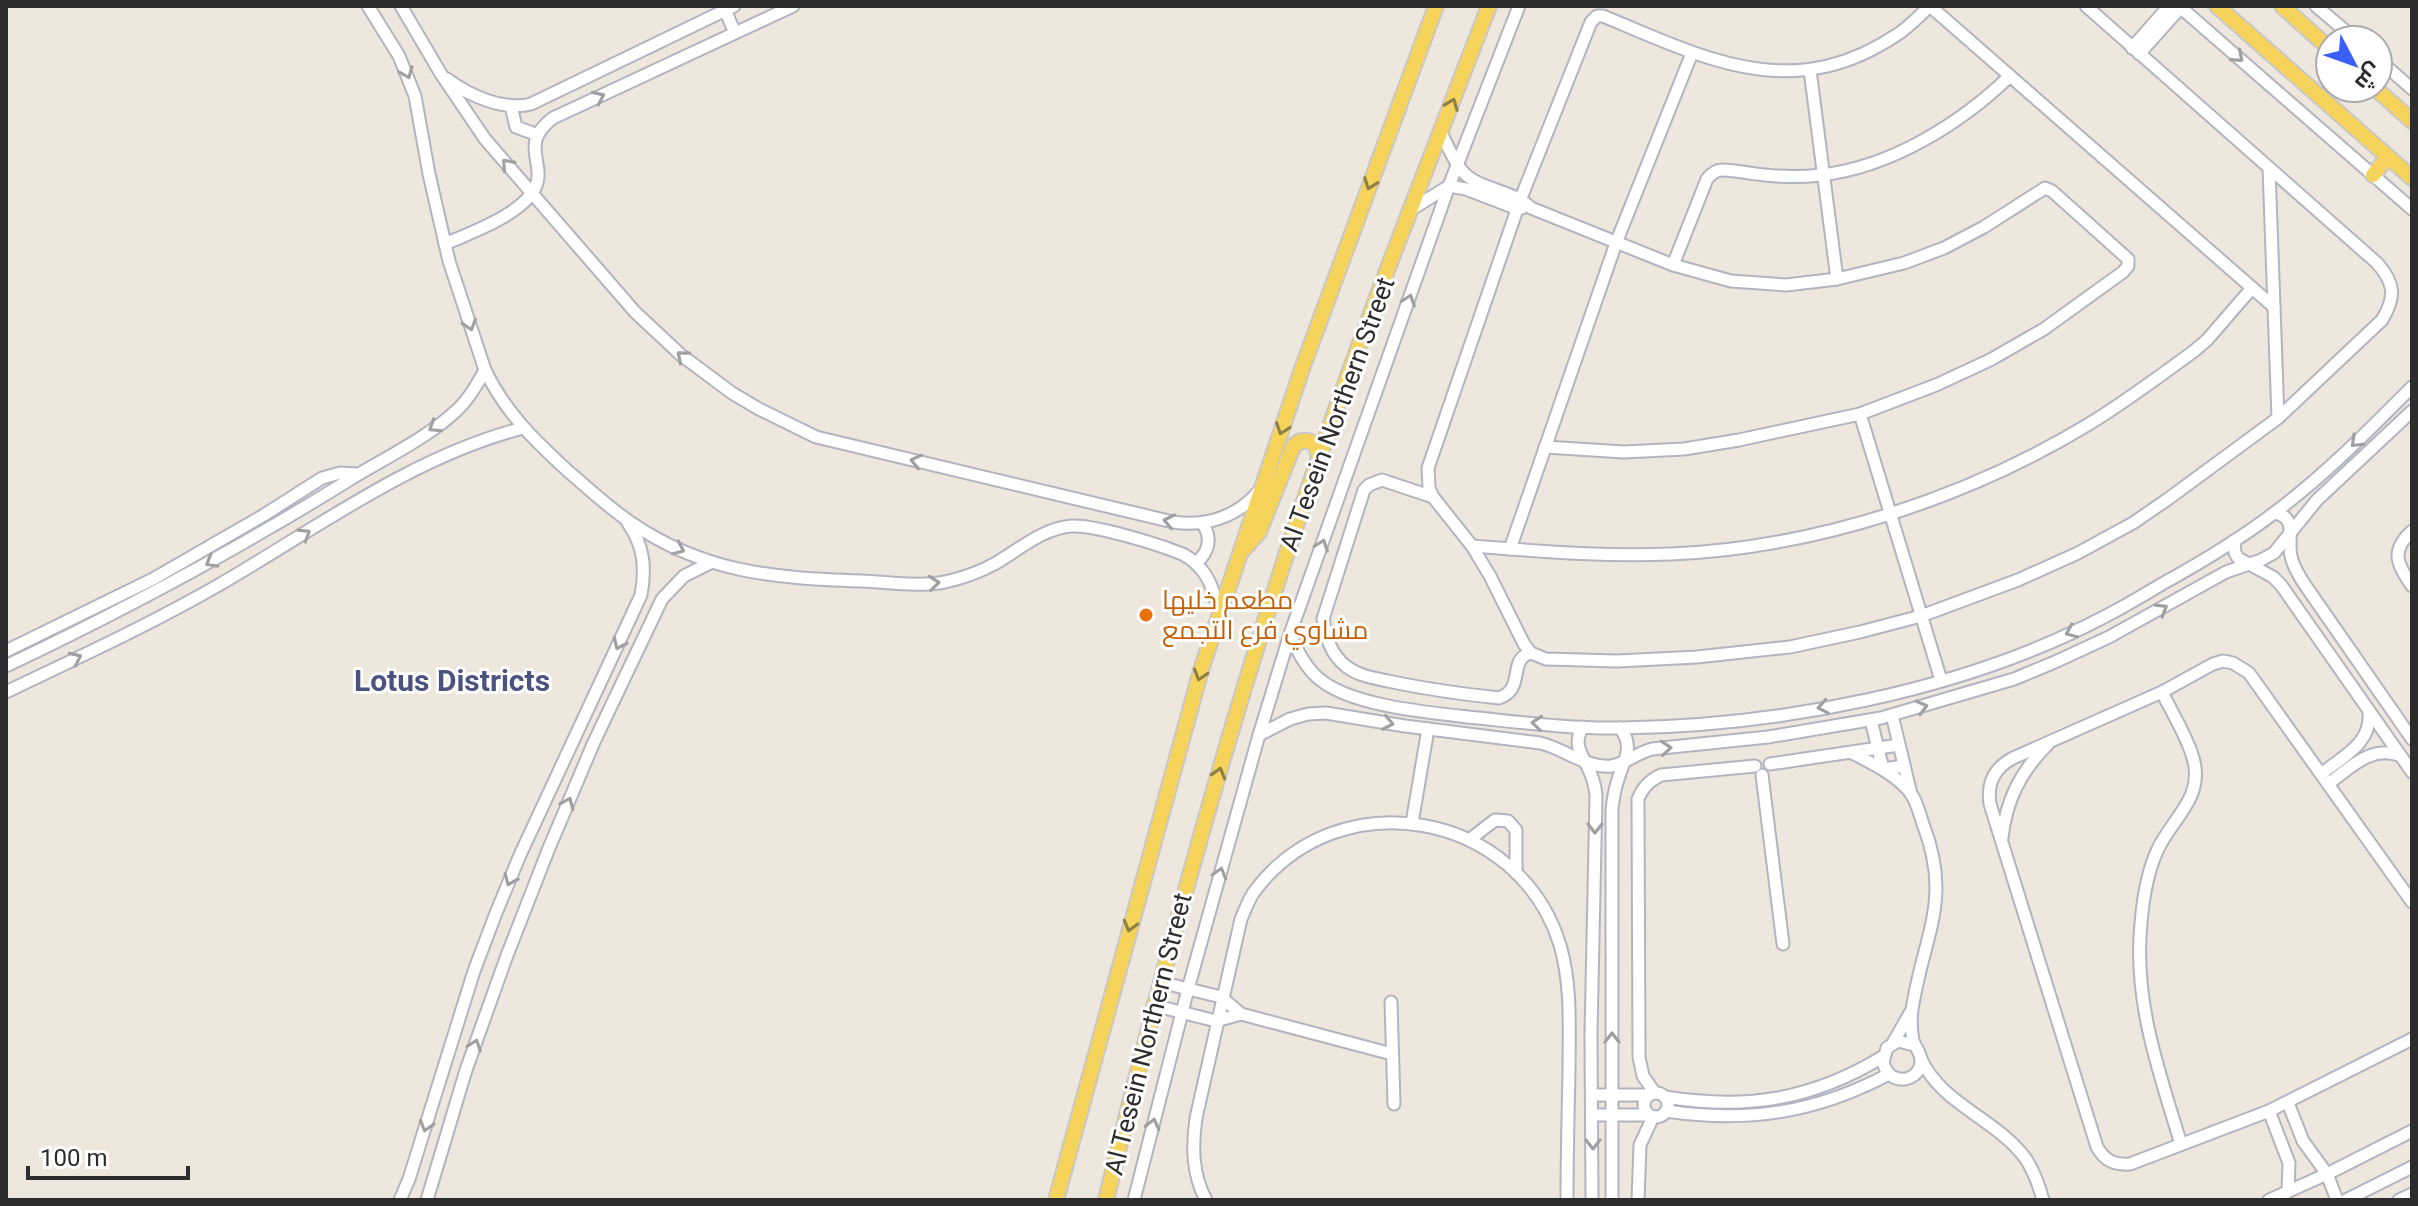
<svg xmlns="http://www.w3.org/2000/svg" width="2418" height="1206" font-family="Roboto,Cairo,sans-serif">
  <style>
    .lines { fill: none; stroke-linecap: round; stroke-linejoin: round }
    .minor-casing { stroke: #b2b4c0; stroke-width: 15 }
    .major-casing { stroke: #c8c8c8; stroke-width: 18 }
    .minor { stroke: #fff; stroke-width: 11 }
    .major { stroke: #f6d35b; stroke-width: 14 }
    .oneway { stroke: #a0a0a0 }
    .oneway2 { stroke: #918044 }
    .food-dot { fill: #e8710a; stroke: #fff; stroke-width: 3 }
    .labels { text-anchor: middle; stroke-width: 6; stroke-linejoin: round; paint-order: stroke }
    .street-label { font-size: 26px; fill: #2c2c2c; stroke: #fff }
    .food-label { font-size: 26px; fill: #c56008; stroke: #fff; text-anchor: start }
    .quarter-label { font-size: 30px; font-weight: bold; fill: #4a537f; stroke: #fff }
  </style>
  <rect width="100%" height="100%" fill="#eee7de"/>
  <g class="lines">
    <defs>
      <g id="minor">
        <path d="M368,6l31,50 16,40 14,78 20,87 36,109c20,42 50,71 84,102 20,17 39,35 61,50 74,51 144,56 231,59 28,1 56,6 84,1 18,-4 35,-10 51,-19 24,-14 47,-35 76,-37 23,-1 82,17 105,26 10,3 18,10 24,17 11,12 14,30 19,45"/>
        <path d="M401,6l40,68 44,65 150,173 46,43 51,38 27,16 57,28 357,85c33,5 64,-5 86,-31"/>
        <path d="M2086,6l291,257c18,20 19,34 5,57l-104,98 -110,81 -35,24 -55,30 -60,27 -97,36 -61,16 -70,15 -93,10 -80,4 -71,-2 -15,-6 -7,-9 -34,-68 -18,-30 -39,-49 -4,-9 -1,-20 93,-270 70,-176 6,-6h6c103,43 190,89 295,18 11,-7 22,-19 32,-28l344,301"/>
        <path d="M2179,6l233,203"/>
        <path d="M2316,6l40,34"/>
        <path d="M725,10l10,23"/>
        <path d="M2132,48l37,-42"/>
        <path d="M2139,54l42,-47"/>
        <path d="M2378,59l34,30"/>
        <path d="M1810,70l27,209"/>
        <path d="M447,79c23,17 56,32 84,25l203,-98"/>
        <path d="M511,106l5,21 22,8"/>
        <path d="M1441,133c7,12 12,28 22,39 18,19 49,17 68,36l142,57 58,16 55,4 51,-6 67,-16 40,-15 40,-21 61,-39 7,3 76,68v7l-5,6 -79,57 -54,31 -54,25 -76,29 -121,26 -55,9 -60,3 -79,-5"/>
        <path d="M2269,168l9,250"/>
        <path d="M1412,209l37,-23 17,3 52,20 4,-1"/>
        <path d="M445,244c27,-12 76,-29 90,-56 12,-24 -17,-44 18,-70l240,-112"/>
        <path d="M1673,265l34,-86c4,-5 8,-9 15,-9 14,0 29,4 43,5 18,2 39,2 56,0 70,-8 139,-51 189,-99"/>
        <path d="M1860,414l81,266"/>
        <path d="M1433,497l-51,-17 -13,5 -5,5 -41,129c3,19 8,36 24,48 12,9 27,11 41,14 37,8 74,13 111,17 27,-9 8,-39 32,-45"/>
        <path d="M2275,513c23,4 12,26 16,43 2,10 8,20 14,29l107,154"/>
        <path d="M2412,531c-22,20 -15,33 0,55"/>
        <path d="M2234,541l1,12 3,5 35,19 8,8 131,187"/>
        <path d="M1472,546c66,5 132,11 199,8 144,-6 296,-56 418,-130 36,-22 71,-48 105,-73l13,-11 45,-52"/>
        <path d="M1510,549l106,-306 76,-190"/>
        <path d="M1196,563c13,-11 16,-25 7,-39"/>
        <path d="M1290,634c7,16 14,31 27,43 32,30 117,36 161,41 48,5 96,11 144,10 157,-2 340,-37 480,-110 20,-10 40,-22 60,-34 40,-22 80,-46 116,-74 48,-36 91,-80 134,-123"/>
        <path d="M6,651l147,-72 111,-64 58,-37 18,-5 17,1"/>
        <path d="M6,666c118,-56 232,-117 343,-186 34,-21 80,-43 108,-70 12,-11 20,-25 28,-40"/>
        <path d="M6,692c71,-34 143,-67 211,-106 99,-57 194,-129 306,-158"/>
        <path d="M2162,692c10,21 25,44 31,66 12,40 -22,61 -36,93 -10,22 -14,48 -16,72 -8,77 18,149 40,221"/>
        <path d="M1892,715l19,79"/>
        <path d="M1871,720l12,49 21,-3"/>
        <path d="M1583,727c-11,17 -1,27 6,43 4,8 6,16 7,25l-5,239 1,166"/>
        <path d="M1259,735l31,-16 18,-5 18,-1 79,13 135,17c23,5 48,26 71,23 15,-3 26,-13 41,-17l116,-12 113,-19 133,-39 41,-17 54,-25 117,-65 35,-12 13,-7 43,-53 95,-89"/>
        <path d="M1852,753c20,10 47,23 60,42 5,8 8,20 11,29 30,77 0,112 -11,186 -1,9 -1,21 1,30 2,8 9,13 8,23 -2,13 -16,20 -28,14 -6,-3 -8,-8 -10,-15l4,-14 11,-7 16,4"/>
        <path d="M1770,764l129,-19"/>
        <path d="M2321,774c21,-17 51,-30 48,-62"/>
        <path d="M1762,775l21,169"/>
        <path d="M2328,784c22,-16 44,-40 73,-28"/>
        <path d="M1412,823l16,-94"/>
        <path d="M2002,838c4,-38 19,-67 46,-94"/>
        <path d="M1469,840l26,-20 13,1 8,9v43"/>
        <path d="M2412,902l-163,-229 -16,-10 -10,-2 -10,3 -51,28 -149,66c-19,10 -26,25 -23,46l107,343c8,14 17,18 33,17l139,-53 143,-72"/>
        <path d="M1160,982l61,15 20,17 151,40"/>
        <path d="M1391,1002l3,102"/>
        <path d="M1153,1005l63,16 25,-7"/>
        <path d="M1893,1043l17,-30"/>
        <path d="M1921,1059c21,46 76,60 105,100 8,13 13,26 17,41"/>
        <circle cx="1656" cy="1105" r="12"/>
        <path d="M1655,1093l-12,-17 -4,-19 -1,-258c5,-12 11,-18 23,-24l94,-9"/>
        <path d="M1592,1095h57"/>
        <path d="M1665,1097c82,13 147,3 219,-41"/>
        <path d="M2288,1103l15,38 24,33 10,26"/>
        <path d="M1666,1111c82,12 150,2 223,-37"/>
        <path d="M2269,1111l20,52 -1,29"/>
        <path d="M1593,1115h56"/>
        <path d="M400,1200l9,-21 65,-208 22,-58 24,-58 121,-260c5,-27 3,-49 -13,-72"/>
        <path d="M427,1200l39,-130 40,-112 43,-110 45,-106 68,-143 22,-23 28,-14"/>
        <path d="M1134,1200l54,-211 71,-254 31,-101 159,-448 70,-180"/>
        <path d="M1206,1200c-14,-26 -14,-54 -10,-82l45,-199c4,-9 8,-20 13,-27 84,-114 265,-81 306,53 12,41 9,85 9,127 -1,43 -2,85 -2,128"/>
        <path d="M1612,1200v-391c1,-8 2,-17 5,-26 5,-21 19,-35 3,-55"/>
        <path d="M1638,1200l2,-55 13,-28"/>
        <path d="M2269,1200l58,-26 85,-43"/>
        <path d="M2346,1200l66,-33"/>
        <path d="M2399,1200l13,-6"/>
      </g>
      <g id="major">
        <path d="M2217,6l195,172"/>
        <path d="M2282,6l48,43"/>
        <path d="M2375,88l37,33"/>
        <path d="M2373,175l15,-18"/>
        <path d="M1243,550l16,-18 34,-85c6,-8 15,-8 23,-2l3,13"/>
        <path d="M1056,1200l145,-530 101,-301 134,-363"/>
        <path d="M1106,1200c61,-251 129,-501 214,-745 52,-151 112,-300 169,-449"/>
      </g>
    </defs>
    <use href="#minor" class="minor-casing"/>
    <use href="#major" class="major-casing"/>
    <use href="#minor" class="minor"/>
    <use href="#major" class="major"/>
  </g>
  <defs><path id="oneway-chevron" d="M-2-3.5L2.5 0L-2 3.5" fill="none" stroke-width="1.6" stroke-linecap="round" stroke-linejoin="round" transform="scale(2)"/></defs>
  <g class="oneway">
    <use href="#oneway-chevron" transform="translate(2238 57) rotate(41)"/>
    <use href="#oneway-chevron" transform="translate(407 73) rotate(68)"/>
    <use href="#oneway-chevron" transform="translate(599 97) rotate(-25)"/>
    <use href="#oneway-chevron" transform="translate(507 164) rotate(-131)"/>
    <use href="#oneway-chevron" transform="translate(1409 300) rotate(-71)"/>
    <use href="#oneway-chevron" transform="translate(470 325) rotate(72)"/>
    <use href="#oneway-chevron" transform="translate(682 356) rotate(-140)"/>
    <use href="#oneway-chevron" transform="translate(434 427) rotate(147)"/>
    <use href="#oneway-chevron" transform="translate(2356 442) rotate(136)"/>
    <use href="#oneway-chevron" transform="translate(916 461) rotate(-167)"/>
    <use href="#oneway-chevron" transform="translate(1169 521) rotate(-168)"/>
    <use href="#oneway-chevron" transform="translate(305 534) rotate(-32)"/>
    <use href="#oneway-chevron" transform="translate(1322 545) rotate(-71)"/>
    <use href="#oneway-chevron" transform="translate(679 549) rotate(24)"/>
    <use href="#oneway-chevron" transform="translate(211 562) rotate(150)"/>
    <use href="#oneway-chevron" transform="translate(934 583) rotate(-6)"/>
    <use href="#oneway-chevron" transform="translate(2162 609) rotate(-31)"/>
    <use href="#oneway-chevron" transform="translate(2071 632) rotate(156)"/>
    <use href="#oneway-chevron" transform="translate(619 644) rotate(115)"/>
    <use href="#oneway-chevron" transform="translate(76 658) rotate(-25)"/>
    <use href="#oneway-chevron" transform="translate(1823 707) rotate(170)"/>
    <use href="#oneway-chevron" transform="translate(1922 707) rotate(-15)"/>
    <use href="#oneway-chevron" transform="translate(1388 723) rotate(11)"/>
    <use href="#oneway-chevron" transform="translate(1537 723) rotate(-175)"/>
    <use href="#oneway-chevron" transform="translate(1666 748) rotate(-5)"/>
    <use href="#oneway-chevron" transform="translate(568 803) rotate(-67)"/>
    <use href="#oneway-chevron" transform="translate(1595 828) rotate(91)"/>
    <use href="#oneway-chevron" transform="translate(1220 873) rotate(-74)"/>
    <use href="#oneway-chevron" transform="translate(510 880) rotate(113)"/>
    <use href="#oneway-chevron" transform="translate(1612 1038) rotate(-90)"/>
    <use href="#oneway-chevron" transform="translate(475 1045) rotate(-71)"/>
    <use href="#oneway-chevron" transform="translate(1153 1124) rotate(-76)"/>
    <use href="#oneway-chevron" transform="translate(426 1126) rotate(107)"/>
    <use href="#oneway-chevron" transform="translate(1593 1144) rotate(90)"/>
  </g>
  <g class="oneway2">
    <use href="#oneway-chevron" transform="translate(1452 104) rotate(-69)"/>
    <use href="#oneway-chevron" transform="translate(1370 184) rotate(110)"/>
    <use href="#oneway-chevron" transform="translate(1282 429) rotate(109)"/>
    <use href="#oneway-chevron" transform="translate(1200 675) rotate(107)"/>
    <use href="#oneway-chevron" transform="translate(1219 773) rotate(-74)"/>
    <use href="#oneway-chevron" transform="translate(1130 926) rotate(105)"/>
  </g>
  <circle class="food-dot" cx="1146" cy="615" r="8"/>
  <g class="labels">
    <g class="street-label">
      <text transform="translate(1337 414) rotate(-70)" y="9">Al Tesein Northern Street</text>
      <text transform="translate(1148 1034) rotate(-76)" y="9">Al Tesein Northern Street</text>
    </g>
    <g class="food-label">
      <text x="1162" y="609">مطعم خليها<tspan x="1162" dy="30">مشاوي فرع التجمع</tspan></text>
    </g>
    <g class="quarter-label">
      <text x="452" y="691">Lotus Districts</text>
    </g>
  </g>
  <rect width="2418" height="1206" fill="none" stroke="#2c2c2c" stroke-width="16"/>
  <g transform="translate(2354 64) rotate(131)"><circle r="38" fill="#ffffff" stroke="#ababab" stroke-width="2"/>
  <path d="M0-6L14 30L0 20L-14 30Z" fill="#3a5eff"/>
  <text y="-12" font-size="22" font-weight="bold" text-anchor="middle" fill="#2c2c2c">ش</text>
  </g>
  <path d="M28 1166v12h160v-12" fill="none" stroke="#2c2c2c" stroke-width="4"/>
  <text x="40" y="1166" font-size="24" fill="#2c2c2c" stroke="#ffffff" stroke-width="6" paint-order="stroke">100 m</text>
</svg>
